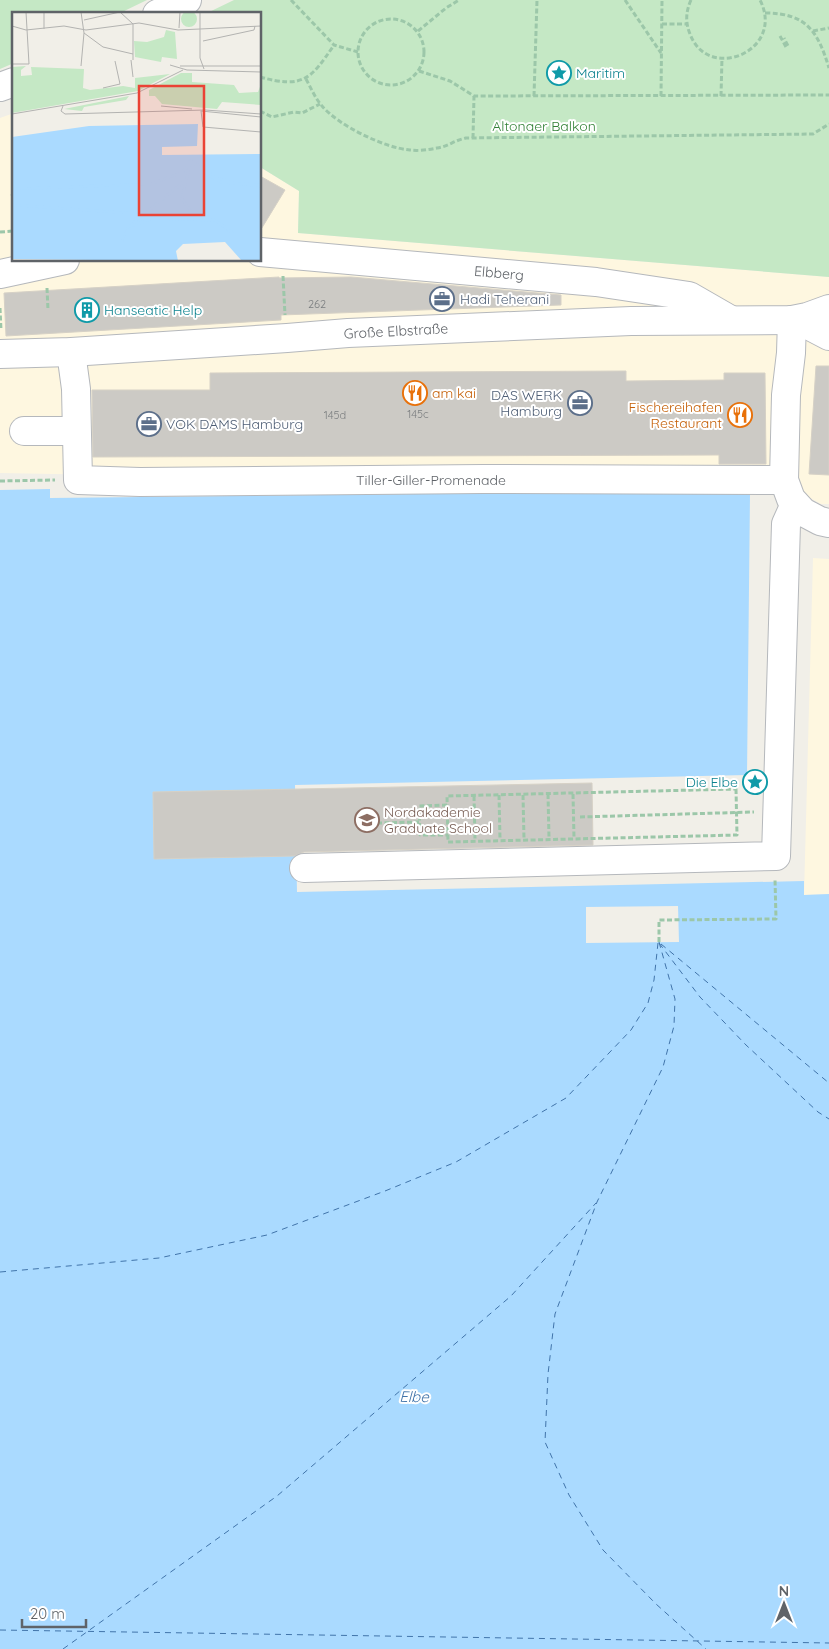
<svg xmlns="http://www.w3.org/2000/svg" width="829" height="1649" font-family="Quicksand,sans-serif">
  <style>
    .commercial { fill: #fef7e0 }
    .green { fill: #c5e8c5 }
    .water { fill: #aadaff }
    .pier { fill: #f1efe8 }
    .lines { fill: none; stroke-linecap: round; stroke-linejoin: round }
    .ferry { stroke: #4174aa; stroke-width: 1; stroke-dasharray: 6 5; stroke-linecap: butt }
    .building { fill: #cccac5; stroke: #d6d1c6 }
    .minor-casing { stroke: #b5b8bc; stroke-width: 30 }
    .path { stroke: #9cc7a9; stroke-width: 3; stroke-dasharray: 5 2.5; stroke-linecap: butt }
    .minor { stroke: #fff; stroke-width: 28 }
    .labels { text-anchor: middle; stroke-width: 4; stroke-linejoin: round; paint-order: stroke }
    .number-label { font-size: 11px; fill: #7a7d7f }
    .culture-label { font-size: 14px; fill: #0d838f; stroke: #fff; text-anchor: start }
    .park-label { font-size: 14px; fill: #348238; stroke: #fff }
    .street-label { font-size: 14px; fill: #5f6368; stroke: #fff }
    .service-label { font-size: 14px; fill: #4e5e75; stroke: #fff; text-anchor: start }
    .food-label { font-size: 14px; fill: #c56008; stroke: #fff; text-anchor: start }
    .education-label { font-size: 14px; fill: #785e54; stroke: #fff; text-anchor: start }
    .water-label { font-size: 15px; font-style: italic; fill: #4174aa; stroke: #fff }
    .inset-river { fill: none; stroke: #aadaff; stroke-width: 2.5 }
    .inset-road { fill: none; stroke: #b3b3b1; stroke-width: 1 }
    .view { fill: #ea4335; fill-opacity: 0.15; stroke: #ea4335; stroke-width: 2.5 }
    .inset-edge { fill: none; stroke: #5f6368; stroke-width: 2.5 }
  </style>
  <rect width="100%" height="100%" fill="#f1efe8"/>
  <g class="commercial">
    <path d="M14,113v147h246v-93l39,24 -1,42 531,44v227h-8l-62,-34 -652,5 -107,-2v-355z"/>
    <path d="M813,558l16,1v335l-25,1z"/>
  </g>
  <g class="green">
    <path d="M0,0h147l-29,14h-104v49l-14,6z"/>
    <path d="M234,0h595v277l-531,-44 1,-42 -39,-24v-153h-55z"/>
  </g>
  <path class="water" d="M50,489v9l544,-6 156,2 -3,281 -452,10 2,107 507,-11v14l25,-1v755h-829v-1159z"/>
  <path class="pier" d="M678,906l1,36 -93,1v-36z"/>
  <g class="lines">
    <g class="ferry">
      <path d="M659,942l16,57 -1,27 -11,41 -66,135 -42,112 -7,60 -3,68 24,53 34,55 53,54 50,45"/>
      <path d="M659,943l41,54 46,48 72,67 11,7"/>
      <path d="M661,944l168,139"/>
      <path d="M0,1272l159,-14 108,-23 118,-44 71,-29 110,-64 65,-68 17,-27 6,-23 4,-37"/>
      <path d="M0,1630l829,13"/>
      <path d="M63,1649l214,-153 234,-200 85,-93"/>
    </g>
  </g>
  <g class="building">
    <path d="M260,176l25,14 -25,41z"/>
    <path d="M279,277v1l72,-1 210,18v10l-280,10v5l-275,16 -2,-43z"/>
    <path d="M816,366h13v109l-20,-1z"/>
    <path d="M626,371v10l98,-1v-7h41l1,91h-47v-9l-626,2 -1,-67h118v-17z"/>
    <path d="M592,783l1,62 -289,7 -10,4 -140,3 -1,-67z"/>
  </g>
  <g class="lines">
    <defs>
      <g id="minor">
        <path d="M157,14l30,-14"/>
        <path d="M0,87l14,-5"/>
        <path d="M260,252l336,30 93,14 40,23"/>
        <path d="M0,274l65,-14"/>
        <path d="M792,320l-1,33 -5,42 -2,85 7,19 12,13 17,9 9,2"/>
        <path d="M792,320l14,4 23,12"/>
        <path d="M71,352l5,37 2,91 62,2 343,-3 301,1"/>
        <path d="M0,354l71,-2 216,-14 61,-5 283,-12 161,-1 15,-3 22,-8"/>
        <path d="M24,431h52"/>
        <path d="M304,868l472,-12 10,-332 9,-20"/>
      </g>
    </defs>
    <use href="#minor" class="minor-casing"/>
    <g class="path">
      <path d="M291,0l43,45 24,7"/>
      <path d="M625,0l36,53"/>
      <path d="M691,0c-5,11 -6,22 -1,34 18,49 96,17 70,-34"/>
      <path d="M765,13c42,0 53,19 64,55"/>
      <circle cx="391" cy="52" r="33"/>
      <path d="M662,24h25"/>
      <path d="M418,31l28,-23 13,-8"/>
      <path d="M813,31l16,-3"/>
      <path d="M780,36l6,11 2,-1 -4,-8"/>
      <path d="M419,71l31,10 24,15 355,-1"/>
      <path d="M260,77c43,12 51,2 74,-32"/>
      <path d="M306,79c5,9 9,19 16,27 16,19 62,42 88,44 8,1 18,0 27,-2 10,-1 18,-8 29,-10l347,-4 16,-10"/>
      <path d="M534,96l3,-96"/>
      <path d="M661,96l1,-96"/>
      <path d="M721,96l1,-38"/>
      <path d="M260,111l12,6 22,-5 8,1 18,-9"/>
      <path d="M473,138l1,-42"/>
      <path d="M12,194l2,7"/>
      <path d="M0,232l14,-1"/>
      <path d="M283,276l2,39"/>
      <path d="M47,288l1,22"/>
      <path d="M0,308l1,22"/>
      <path d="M0,481l55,-1"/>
      <path d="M736,789l1,46 -289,7 -1,-46z"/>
      <path d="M548,794l1,44"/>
      <path d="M573,794l1,44"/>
      <path d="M499,795l1,44"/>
      <path d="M523,795l1,44"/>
      <path d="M474,796l1,44"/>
      <path d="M447,805l-28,1 1,29h28"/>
      <path d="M580,817l174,-5"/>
      <path d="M377,823l42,-1"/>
      <path d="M659,942v-22l117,-1 -1,-40"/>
    </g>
    <use href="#minor" class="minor"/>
  </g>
  <defs>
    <symbol id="sight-ring" viewBox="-11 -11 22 22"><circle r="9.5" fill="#fff" stroke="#0f9aa8" stroke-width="1.5"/><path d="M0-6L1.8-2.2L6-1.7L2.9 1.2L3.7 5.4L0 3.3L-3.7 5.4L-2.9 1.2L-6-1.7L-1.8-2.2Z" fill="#0f9aa8"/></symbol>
    <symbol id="office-ring" viewBox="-11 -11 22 22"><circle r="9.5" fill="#fff" stroke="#5c6f8a" stroke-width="1.5"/><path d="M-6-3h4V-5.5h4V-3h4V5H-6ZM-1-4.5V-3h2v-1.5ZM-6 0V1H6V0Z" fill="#5c6f8a"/></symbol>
    <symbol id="building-ring" viewBox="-11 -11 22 22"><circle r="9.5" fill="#fff" stroke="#0f9aa8" stroke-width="1.5"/><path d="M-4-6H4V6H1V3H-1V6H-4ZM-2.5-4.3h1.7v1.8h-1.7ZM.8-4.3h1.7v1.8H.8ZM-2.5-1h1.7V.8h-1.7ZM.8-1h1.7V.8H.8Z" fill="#0f9aa8"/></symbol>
    <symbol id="restaurant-ring" viewBox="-11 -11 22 22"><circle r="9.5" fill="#fff" stroke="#e8710a" stroke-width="1.5"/><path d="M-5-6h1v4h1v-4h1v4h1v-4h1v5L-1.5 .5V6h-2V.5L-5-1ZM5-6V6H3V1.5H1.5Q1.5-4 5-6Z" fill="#e8710a"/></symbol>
    <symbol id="university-ring" viewBox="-11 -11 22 22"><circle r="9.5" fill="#fff" stroke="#8d6e63" stroke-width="1.5"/><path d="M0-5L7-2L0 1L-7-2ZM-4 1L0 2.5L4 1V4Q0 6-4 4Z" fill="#8d6e63"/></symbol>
  </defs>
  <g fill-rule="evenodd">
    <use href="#sight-ring" x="545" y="59" width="28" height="28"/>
    <use href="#office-ring" x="428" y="285" width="28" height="28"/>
    <use href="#building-ring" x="73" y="296" width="28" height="28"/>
    <use href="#restaurant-ring" x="401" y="379" width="28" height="28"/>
    <use href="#office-ring" x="566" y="389" width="28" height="28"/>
    <use href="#restaurant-ring" x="726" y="401" width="28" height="28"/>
    <use href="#office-ring" x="135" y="410" width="28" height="28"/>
    <use href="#sight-ring" x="741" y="768" width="28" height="28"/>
    <use href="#university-ring" x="353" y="806" width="28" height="28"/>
  </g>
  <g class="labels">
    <g class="number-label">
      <text x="317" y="308">262</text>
      <text x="418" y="418">145c</text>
      <text x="335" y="419">145d</text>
    </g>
    <g class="culture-label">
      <text x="576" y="78">Maritim</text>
      <text x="104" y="315">Hanseatic Help</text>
      <text x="738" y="787" text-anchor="end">Die Elbe</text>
    </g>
    <g class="park-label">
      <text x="544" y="131">Altonaer Balkon</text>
    </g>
    <g class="street-label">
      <text transform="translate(499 273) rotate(5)" y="5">Elbberg</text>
      <text transform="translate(396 331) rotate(-3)" y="5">Große Elbstraße</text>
      <text x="431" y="485">Tiller-Giller-Promenade</text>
    </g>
    <g class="service-label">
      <text x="460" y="304">Hadi Teherani</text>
      <text x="562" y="400" text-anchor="end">DAS WERK<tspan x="562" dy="16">Hamburg</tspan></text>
      <text x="166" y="429">VOK DAMS Hamburg</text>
    </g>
    <g class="food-label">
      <text x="432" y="398">am kai</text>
      <text x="722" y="412" text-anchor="end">Fischereihafen<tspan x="722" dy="16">Restaurant</tspan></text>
    </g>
    <g class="education-label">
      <text x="384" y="817">Nordakademie<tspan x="384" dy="16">Graduate School</tspan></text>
    </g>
    <g class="water-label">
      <text transform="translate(414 1397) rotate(1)" y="5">Elbe</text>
    </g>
  </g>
  <g transform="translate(12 12)">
    <rect width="249" height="249" fill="#f1efe8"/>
    <path d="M169 7a8 8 0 1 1 16 0a8 8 0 1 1-16 0ZM154,18l9,2 2,27 -15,-2 -1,5 -26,-5 -1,-16 13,1 17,-5zM14,54l-5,4v6l11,-1 -1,-8 53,2 -1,19 7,2 33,-4 12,2v-10l35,-4 -32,17 -126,22v-46zM169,61h11v9l42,3 5,8 19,-1 3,-8v21l-39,-3 -5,7 -55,-5 -7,-8h-6v-6zM117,84l-3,4 -42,7 -2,4 -18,-2z" fill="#c5e8c5"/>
    <path d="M186,112l-1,22 -35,1v8l99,-1v107h-19l-17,-19 -42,2 -7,7 2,10 -166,-2v-122l77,-11z" fill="#aadaff"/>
    <path class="inset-river" d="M179,148l12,13 18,9 40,4M179,148l-9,39 10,14M181,150l24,16 18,5 25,2M0,177l139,-5 32,-12 8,-12M0,193l117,8h132M121,211l53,-43M116,215l23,-8 64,1 19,14v12M110,249v-20l6,-13"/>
    <path class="inset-road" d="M14,0l3,52M69,0l3,21 -3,33M108,0l13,12M188,0v46l4,11M72,8l36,-8M121,12v36M0,14l14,4 38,-4 22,4 53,-7 39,7 22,-1M167,16l1,-16M32,17v-17M188,17l61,-3M72,21l19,14 30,7M191,29l51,-11 1,-4M119,48l2,17M0,52h17M158,53l17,5 74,2M168,54h81M91,76l17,-4 -5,-23M51,94l-2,5 4,3 140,-4 56,4M149,94l31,3M189,99l2,16 58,5M189,99l60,6M0,102l125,-21 46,-23"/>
    <path class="view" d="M127,74h65v129h-65z"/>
    <rect width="249" height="249" class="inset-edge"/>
  </g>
  <g transform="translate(784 1604)" stroke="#ffffff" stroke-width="4" paint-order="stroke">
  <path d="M0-4L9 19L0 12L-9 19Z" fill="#5f6368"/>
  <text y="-8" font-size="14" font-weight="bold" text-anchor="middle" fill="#5f6368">N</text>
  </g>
  <path d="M22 1619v8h64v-8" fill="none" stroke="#5f6368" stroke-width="2.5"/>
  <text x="30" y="1619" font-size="15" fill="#5f6368" stroke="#ffffff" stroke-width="4" paint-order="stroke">20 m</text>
</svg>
